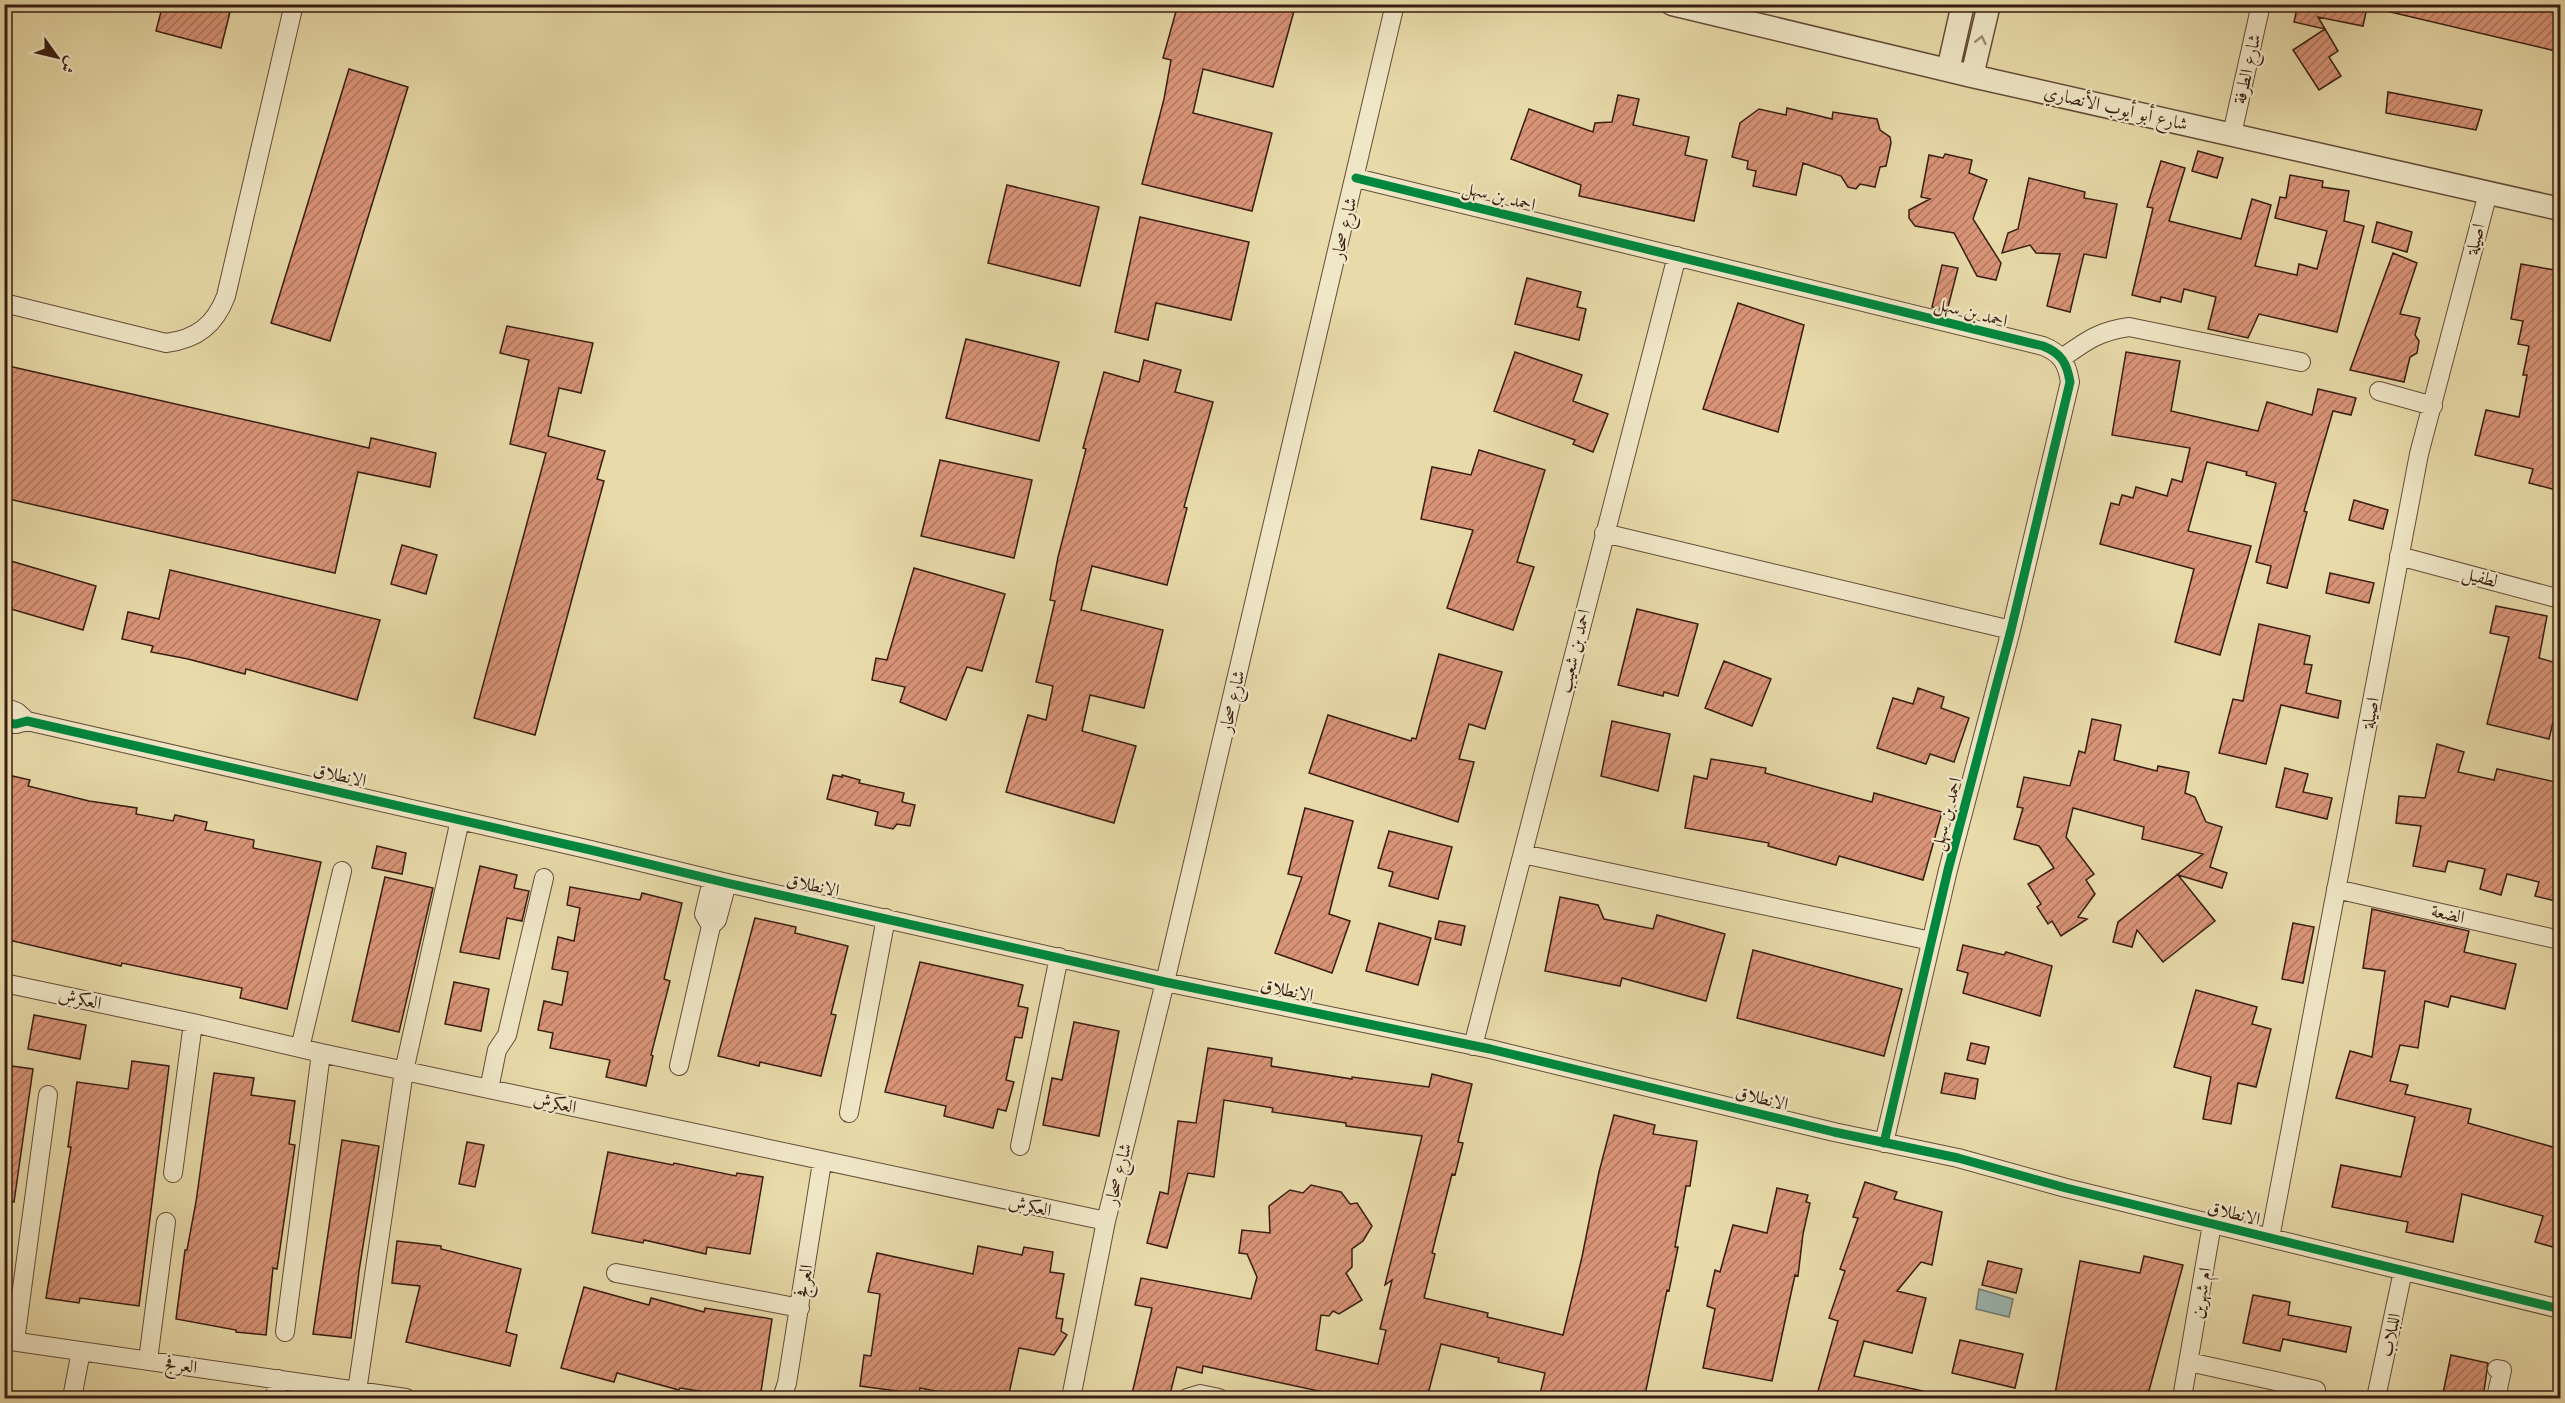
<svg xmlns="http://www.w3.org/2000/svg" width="2565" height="1403" viewBox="0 0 2565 1403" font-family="'Libre Caslon Text',Amiri,serif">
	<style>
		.water { fill: #9ab8b2; stroke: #737a72; stroke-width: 1.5 }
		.building { fill: url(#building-hatch); stroke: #381d12; stroke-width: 1.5 }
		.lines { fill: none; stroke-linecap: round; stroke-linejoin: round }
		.minor-casing { stroke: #644c38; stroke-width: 20 }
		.tertiary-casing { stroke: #644c38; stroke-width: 25 }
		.minor { stroke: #f0e7c7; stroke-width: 18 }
		.tertiary { stroke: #f0e7c7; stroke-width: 22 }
		.cycleway-casing { stroke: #f0e7c7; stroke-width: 13 }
		.cycleway { stroke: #00873e; stroke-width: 9 }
		.oneway { stroke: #9d8c76 }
		.labels { text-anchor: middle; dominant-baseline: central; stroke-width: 4.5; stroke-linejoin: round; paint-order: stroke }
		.street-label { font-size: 18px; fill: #381d12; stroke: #f0e7c7 }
	</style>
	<defs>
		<pattern id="building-hatch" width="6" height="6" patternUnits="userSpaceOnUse" patternTransform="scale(1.5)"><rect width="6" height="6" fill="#d99478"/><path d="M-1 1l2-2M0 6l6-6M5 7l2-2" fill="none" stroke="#b17861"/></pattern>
	</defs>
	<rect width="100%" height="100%" fill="#e8daa9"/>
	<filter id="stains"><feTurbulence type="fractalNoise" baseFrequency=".00333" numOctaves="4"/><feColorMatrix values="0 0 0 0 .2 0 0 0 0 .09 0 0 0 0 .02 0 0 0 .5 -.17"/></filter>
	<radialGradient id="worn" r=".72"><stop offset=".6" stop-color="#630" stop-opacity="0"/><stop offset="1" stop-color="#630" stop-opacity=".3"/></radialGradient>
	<path class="water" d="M1979,1289L2013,1299L2009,1317L1976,1309Z"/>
	<path class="building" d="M163,4H232L221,48L156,31Z
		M1178,4H1270L1294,11L1273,87L1203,69L1193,113L1272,133L1252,211L1142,184L1164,99L1171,60L1163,58Z
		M2298,4H2354L2367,7L2363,26L2318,17L2338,51L2329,57L2341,76L2319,90L2293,50L2325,29L2294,22Z
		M2387,4H2560V52L2386,11Z
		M349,69L408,87L330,341L271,323Z
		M2388,92L2482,110L2476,130L2386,113Z
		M1618,95L1639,99L1633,125L1689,137L1685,155L1707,160L1694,221L1579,196L1581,185L1511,159L1529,109L1593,132L1595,123L1612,122Z
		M1787,108L1832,119L1833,112L1877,119L1880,130L1890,137L1891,143L1886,166L1880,167L1875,187L1860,184L1856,189L1848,187L1841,176L1803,163L1796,195L1753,186L1756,171L1747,169L1748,161L1732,157L1740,123L1759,109L1786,115Z
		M2198,151L2223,158L2217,178L2192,171Z
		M1945,154L1972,160L1969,173L1987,180L1973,219L2001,263L1996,280L1977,276L1954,233L1915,226L1909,218V210L1930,199L1921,197L1929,155L1943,158Z
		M2161,161L2185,168L2169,221L2241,239L2252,199L2271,205L2255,266L2297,275L2299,264L2317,269L2327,231L2275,218L2280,197L2286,198L2290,175L2323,181L2322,187L2349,191L2344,221L2364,226L2337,332L2259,314L2248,338L2208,329L2216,297L2184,289L2181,302L2161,297L2160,302L2132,295L2153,208L2147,207Z
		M2029,178L2085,192L2084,198L2117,204L2106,258L2084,254L2070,312L2047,306L2060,254L2036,253L2030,245L2002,253L2008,233L2018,229Z
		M1007,185L1099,207L1080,286L988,263Z
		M1140,217L1249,242L1231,320L1156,303L1148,340L1115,332Z
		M2377,222L2412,232L2407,252L2372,242Z
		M2393,253L2417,263L2400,314L2420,318L2415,335L2419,341L2417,353L2410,357L2404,382L2350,370Z
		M2521,264L2560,271V491L2529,483L2533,469L2475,455L2486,410L2519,417L2527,375H2523L2529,346L2518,344L2523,321L2511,319Z
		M1942,265L1958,268L1947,311L1932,307Z
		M1527,278L1581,292L1577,307L1586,309L1579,340L1515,324Z
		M1738,303L1804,325L1778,432L1703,409Z
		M507,326L593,343L581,393L559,388L548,436L605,451L597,479L604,481L535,735L474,718L546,453L510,444L529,360L500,353Z
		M966,339L1059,362L1039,441L946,418Z
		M1515,352L1582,375L1573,401L1608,414L1593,452L1573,444L1575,440L1494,411Z
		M2126,352L2180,361L2171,411L2258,431L2267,402L2312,415L2318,389L2356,398L2351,415L2333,411L2304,511L2307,512L2287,588L2267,583L2271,566L2256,562L2276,483L2246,475L2247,472L2207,462L2188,531L2251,546L2220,655L2175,642L2194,569L2100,544L2111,503L2119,505L2122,495L2133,498L2136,487L2167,496L2172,479L2182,482L2190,448L2112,435Z
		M1144,360L1181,370L1175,392L1213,402L1184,507L1187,508L1167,585L1092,566L1081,610L1163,630L1144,708L1090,695L1082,731L1136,746L1114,823L1006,792L1028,715L1046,720L1053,686L1036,682L1055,601L1050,600L1058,557L1086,449L1083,448L1104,372L1139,382Z
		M4,365L369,448L371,438L436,453L430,487L358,472L335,573L4,498Z
		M1479,450L1545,470L1517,562L1534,567L1513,630L1447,608L1473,530L1421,519L1432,467L1471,475Z
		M940,460L1032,480L1014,558L921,536Z
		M2354,500L2388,510L2383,529L2349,520Z
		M402,545L437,555L426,594L391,584Z
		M4,559L96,586L83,630L4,607Z
		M914,568L1005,594L982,671L967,667L946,720L900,702L905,687L872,680L876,658L887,660Z
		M170,570L380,620L357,700L246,669L245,674L188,659L151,652L153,646L122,639L128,612L159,619Z
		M2330,573L2374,583L2369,603L2326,593Z
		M2496,606L2547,616L2539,658L2560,664V693L2549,739L2487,724L2509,637L2490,633Z
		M1637,609L1698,624L1678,696L1664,692L1663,696L1618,685Z
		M2259,624L2310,636L2304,664L2312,665L2306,693L2341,701L2338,718L2281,705L2266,764L2219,753L2233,699L2243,701Z
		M1439,654L1502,672L1485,729L1469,724L1459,759L1474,762L1458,822L1309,773L1328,715L1411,741L1412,738L1416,739Z
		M1724,661L1771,679L1752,726L1705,708Z
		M1918,688L1944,697L1941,708L1969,718L1954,762L1930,754L1926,764L1877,748L1893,698L1913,704Z
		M2092,719L2121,725L2114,760L2157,771L2158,766L2189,772L2185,793L2195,797L2206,822L2222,827L2210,867L2227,873L2222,888L2178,875L2215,921L2163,962L2137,930L2132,947L2113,942L2118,922L2203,854L2142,839L2144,827L2073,808L2066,837L2094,874L2086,880L2095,894L2078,917L2087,919L2061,936L2052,921L2048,924L2037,907L2041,904L2028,884L2054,868L2039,846L2014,839L2023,808L2017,807L2024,777L2070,786L2079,751L2085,753Z
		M1612,721L1670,734L1658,791L1601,776Z
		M2437,744L2464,752L2458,772L2494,780L2497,769L2560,783V902L2535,896L2539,882L2507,874L2501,895L2480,889L2485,869L2448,861L2445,872L2413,866L2421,826L2396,823L2399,796L2425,798Z
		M1711,759L1766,768L1765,773L1872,802L1874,793L1942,812L1923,880L1839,856L1836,865L1768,846L1769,843L1685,828L1694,776L1707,779Z
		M2285,768L2308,774L2303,792L2332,798L2327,819L2276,807Z
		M4,774L30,780L28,786L89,801L137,808L136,814L173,821L175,815L207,822L205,830L254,840L253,848L321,862L287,1009L240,998L242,988L122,963L121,966L4,939Z
		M833,775L842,777V775L860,780L859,783L904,793L902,802L915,805L910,826L897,824L893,829L875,825L878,812L827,799Z
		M1305,808L1353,821L1329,914L1350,921L1332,973L1275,953L1302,877L1288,874Z
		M1389,831L1452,847L1438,899L1389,886L1393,872L1378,868Z
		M377,846L406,853L402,874L372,868Z
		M480,866L517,875L514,888L529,891L522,921L507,918L499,959L460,952Z
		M385,877L433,888L399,1032L352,1021Z
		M570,887L640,900L642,893L682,903L664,979L670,981L651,1055L653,1056L646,1086L606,1077L610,1060L550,1048L553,1033L538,1030L544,1001L562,1005L568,972L552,969L558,937L574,941L580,908L567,905Z
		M1560,897L1598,905L1604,919L1653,929L1657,915L1725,934L1706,1001L1622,978L1620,986L1545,971Z
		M2372,909L2469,931L2464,952L2516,964L2505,1009L2451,996L2448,1007L2425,1001L2418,1048L2400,1045L2390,1081L2408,1085L2405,1094L2471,1109L2468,1123L2560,1149V1249L2535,1242L2543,1216L2462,1194L2453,1242L2406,1232L2408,1222L2332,1207L2341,1165L2401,1177L2415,1117L2336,1098L2350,1051L2372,1057L2385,971L2363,968Z
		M755,918L796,927L795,933L848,946L831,1014L836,1015L821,1076L760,1062L759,1066L718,1056Z
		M1439,921L1465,926L1461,945L1435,939Z
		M1379,923L1431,938L1418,985L1366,971Z
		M2293,923L2314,927L2303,983L2282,979Z
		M1963,945L2004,955L2006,952L2052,966L2040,1016L1963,993L1968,973L1957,970Z
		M1753,950L1902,989L1884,1056L1737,1018Z
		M920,962L1023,985L1018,1006L1028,1008L1022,1038L1015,1037L1006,1080L1014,1082L1006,1111L998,1109L993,1128L944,1116L946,1106L885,1092Z
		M454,982L489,989L481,1031L445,1024Z
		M2196,990L2257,1007L2252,1024L2271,1029L2256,1087L2238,1083L2231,1124L2203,1119L2211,1077L2174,1067Z
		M34,1015L86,1025L80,1059L28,1049Z
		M1074,1022L1119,1031L1099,1136L1043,1125L1052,1078L1062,1080Z
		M1971,1043L1989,1047L1985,1064L1967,1060Z
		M1208,1048L1272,1058L1271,1066L1352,1079V1077L1429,1087L1432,1074L1472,1084L1458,1142L1463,1143L1455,1175L1452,1174L1432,1253L1435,1254L1424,1298L1488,1313L1487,1317L1563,1335L1582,1257L1599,1172L1614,1115L1655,1125L1653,1134L1697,1141L1690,1186H1686L1675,1247H1678L1669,1291L1667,1290L1645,1395H1643L1642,1398H1539L1545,1373L1498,1362L1499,1358L1441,1344L1427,1398H1351L1203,1366L1202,1373L1177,1367L1169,1398H1131L1152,1308L1135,1305L1141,1278L1251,1299L1257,1277L1247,1254L1239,1253L1242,1230L1270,1233L1269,1206L1290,1190L1303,1193L1311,1185L1341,1192L1350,1204L1357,1203L1372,1226L1363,1241L1352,1249V1267L1346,1273L1362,1300L1339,1314L1333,1311L1329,1316L1321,1315L1316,1350L1378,1364L1386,1330L1380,1329L1392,1280L1385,1285L1422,1136L1346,1126V1123L1272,1112L1273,1108L1224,1100L1214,1177L1188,1173L1167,1248L1147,1243L1160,1192L1168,1194L1178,1121L1196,1123Z
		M132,1061L169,1066L139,1306L80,1298L79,1303L46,1298L71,1147H68L77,1082L128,1089Z
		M4,1065L33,1069L14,1202L4,1201Z
		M214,1073L254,1078L251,1095L295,1101L289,1144L295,1145L277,1269L273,1268L266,1335L236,1332V1330L176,1319L185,1250H187L196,1202Z
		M1945,1073L1978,1079L1975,1099L1941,1093Z
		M342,1140L379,1146L359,1271L351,1338L313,1334Z
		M467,1142L484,1145L475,1187L459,1184Z
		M608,1152L673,1165L674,1163L736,1176L737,1173L763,1177L750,1254L707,1247L706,1254L644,1240L643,1243L592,1233Z
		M1865,1182L1897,1192L1894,1199L1942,1212L1932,1265L1921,1262L1897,1291L1926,1298L1912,1353L1864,1341L1854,1376L1923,1391L1922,1398H1816L1838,1321L1829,1318L1845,1271L1840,1269L1858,1218L1853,1217Z
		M1777,1188L1808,1195L1806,1202L1810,1203L1803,1234L1798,1276L1795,1275L1772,1381L1703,1368L1715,1309L1707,1306L1715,1270L1720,1272L1733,1225L1767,1233Z
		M397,1241L441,1246V1249L521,1269L506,1332L517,1335L510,1366L406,1342L420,1286L392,1283Z
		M978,1246L1022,1255L1024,1247L1053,1252L1050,1272L1064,1274L1056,1318L1063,1319L1061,1331L1067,1335L1054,1355L1019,1348L1008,1398L970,1393L969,1398L920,1388L919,1394L860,1386L864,1355L871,1356L880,1294L868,1292L877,1253L973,1274Z
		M2144,1256L2183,1265L2147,1398H2078L2055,1394L2080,1261L2140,1273Z
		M1988,1261L2022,1269L2016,1293L1982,1285Z
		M584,1287L649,1305L651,1298L704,1312L705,1308L772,1319L760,1398H745L680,1388L679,1390L617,1373L614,1382L561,1368Z
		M2253,1295L2290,1302L2288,1315L2351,1327L2346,1352L2283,1339L2280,1351L2243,1343Z
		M1960,1340L2023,1354L2015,1388L1952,1373Z
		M2451,1355L2488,1363L2483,1398H2442Z"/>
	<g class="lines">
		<g class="minor-casing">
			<path id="minor" d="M2232,134L2261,4
				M1356,178L2043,346C2061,353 2067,363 2070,382L2011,630L1948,870L1884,1143
				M4,303L166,343C197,339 215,325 226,296L294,4
				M2062,358C2086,341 2099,331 2129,327L2301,362
				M2379,391L2433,406
				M1604,533L2011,630
				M2399,556L2560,599
				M4,707L17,712L27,721
				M4,723L16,724L27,721L591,850L727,883L1165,982L1490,1049L1834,1132L1958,1158L2066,1188L2560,1309
				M1523,854L1931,941
				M2336,889L2560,940
				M711,926L704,914L712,880
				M4,983L193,1023L321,1053L1106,1221
				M1473,1046L1677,256
				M300,1048L342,871
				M679,1066L711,926L717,920L727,883
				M489,1089L497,1050L507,1035L544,878
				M849,1113L886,918
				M1020,1146L1059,957
				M173,1173L193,1023
				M2270,1238L2419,454L2488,193
				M616,1273L800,1308
				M285,1332L321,1053
				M4,1340L406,1398
				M15,1341L48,1095
				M148,1360L166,1222
				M2189,1362L2316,1390
				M72,1398L81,1351
				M275,1398L278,1379
				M356,1398L404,1071L460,820
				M782,1398L787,1383L822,1162
				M1071,1398L1106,1221L1165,982L1395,4
				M1187,1398L1200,1394L1219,1398
				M2182,1398L2212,1224
				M2376,1398L2403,1271
				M2496,1398L2502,1370L2497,1369"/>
		</g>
		<g class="tertiary-casing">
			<path id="tertiary" d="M1672,4L1972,76L2560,209
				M1948,70L1963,4
				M1972,76L1989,4"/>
		</g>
		<use href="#minor" class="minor"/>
		<use href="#tertiary" class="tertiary"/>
		<g class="cycleway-casing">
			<path id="cycleway" d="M1356,178L2043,346C2061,353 2067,363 2070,382L2011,630L1948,870L1884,1143
				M4,723L16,724L27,721L591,850L727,883L1165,982L1490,1049L1834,1132L1958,1158L2066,1188L2560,1309"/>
		</g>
		<use href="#cycleway" class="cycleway"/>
	</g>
	<defs><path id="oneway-chevron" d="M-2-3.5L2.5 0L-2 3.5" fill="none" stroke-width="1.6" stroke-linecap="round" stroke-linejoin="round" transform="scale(1.5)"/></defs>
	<use class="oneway" href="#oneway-chevron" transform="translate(1981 40) rotate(-77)"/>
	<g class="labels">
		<g class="street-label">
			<text transform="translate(2247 69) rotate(-77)">شارع الطرفة</text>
			<text transform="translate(2116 108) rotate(13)">شارع أبو أيوب الأنصاري</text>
			<text transform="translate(1499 196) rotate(14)">احمد بن سهل</text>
			<text transform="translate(1344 228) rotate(-77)">شارع صحار</text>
			<text transform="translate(2475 239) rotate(-76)">اصيلة</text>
			<text transform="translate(1971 312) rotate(14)">احمد بن سهل</text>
			<text transform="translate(2480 577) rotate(15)">لطفيل</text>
			<text transform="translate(1574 651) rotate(-76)">احمد بن شعيب</text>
			<text transform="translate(1232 701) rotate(-77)">شارع صحار</text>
			<text transform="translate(2370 713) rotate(-79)">اصيلة</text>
			<text transform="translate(340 775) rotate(13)">الانطلاق</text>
			<text transform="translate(1946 814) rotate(-75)">احمد بن سهل</text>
			<text transform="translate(813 885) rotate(12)">الانطلاق</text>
			<text transform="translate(2448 914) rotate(13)">الضعة</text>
			<text transform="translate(1287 990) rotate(12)">الانطلاق</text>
			<text transform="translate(80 999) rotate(12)">العكرش</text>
			<text transform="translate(1762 1098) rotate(14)">الانطلاق</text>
			<text transform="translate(555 1103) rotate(12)">العكرش</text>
			<text transform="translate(1118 1174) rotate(-76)">شارع صحار</text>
			<text transform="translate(1030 1206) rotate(12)">العكرش</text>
			<text transform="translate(2234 1213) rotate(14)">الانطلاق</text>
			<text transform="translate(804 1281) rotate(-81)">العرفج</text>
			<text transform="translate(2201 1293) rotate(-80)">ام شهرين</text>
			<text transform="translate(2390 1335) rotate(-78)">اللبلاب</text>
			<text transform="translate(181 1365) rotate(8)">العرفج</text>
		</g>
	</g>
	<rect width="2565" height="1403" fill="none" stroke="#e8daa9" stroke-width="24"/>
	<rect x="6" y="6" width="2553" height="1391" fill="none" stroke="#381d12" stroke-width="3"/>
	<rect x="12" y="12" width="2541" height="1379" fill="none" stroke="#381d12" stroke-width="1.5"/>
	<g transform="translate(57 57) rotate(124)" stroke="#f0e7c7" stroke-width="4.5" paint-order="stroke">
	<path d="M0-4.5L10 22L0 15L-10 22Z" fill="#381d12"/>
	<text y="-9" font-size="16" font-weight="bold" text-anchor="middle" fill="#381d12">ش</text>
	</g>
	<rect width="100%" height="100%" filter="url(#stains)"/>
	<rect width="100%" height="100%" fill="url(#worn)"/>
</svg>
